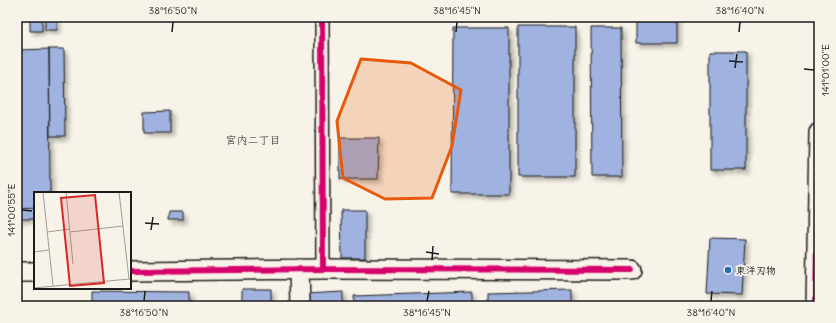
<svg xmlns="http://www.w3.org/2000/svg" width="836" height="323" viewBox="0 0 836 323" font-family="Delius,'Klee One',sans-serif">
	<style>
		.building { fill: #9fb2e0; stroke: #1c1c1c; filter: url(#shadow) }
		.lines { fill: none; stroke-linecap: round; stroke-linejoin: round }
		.street-casing { stroke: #1c1c1c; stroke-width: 16 }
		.secondary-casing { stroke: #1c1c1c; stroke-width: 22 }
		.street { stroke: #f7f3e8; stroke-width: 13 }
		.secondary { stroke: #f7f3e8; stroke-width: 19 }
		.cycleway-casing { stroke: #f7f3e8; stroke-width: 8 }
		.cycleway { stroke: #d6006c; stroke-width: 6 }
		.marked { fill: #e8590c; fill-opacity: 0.2; stroke: #e8590c; stroke-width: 3; stroke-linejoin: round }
		.ticks { fill: none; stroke: #1c1c1c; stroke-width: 1.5 }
		.poi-dot { fill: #1f6fb2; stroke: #f7f3e8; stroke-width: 1.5 }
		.labels { text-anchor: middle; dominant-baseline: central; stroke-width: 3.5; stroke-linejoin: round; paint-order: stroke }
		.poi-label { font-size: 10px; font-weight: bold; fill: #1c1c1c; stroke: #f7f3e8; text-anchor: start }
		.neighbourhood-label { font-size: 11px; fill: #1c1c1c; stroke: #f7f3e8 }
		.inset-road { fill: none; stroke: #9f9d96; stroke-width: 1 }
		.view { fill: #d62828; fill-opacity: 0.15; stroke: #d62828; stroke-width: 2 }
		.inset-edge { fill: none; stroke: #1c1c1c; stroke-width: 2 }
		.neatline { fill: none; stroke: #1c1c1c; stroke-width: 1.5 }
		.ticks-label { font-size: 10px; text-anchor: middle; fill: #1c1c1c }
	</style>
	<defs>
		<filter id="shadow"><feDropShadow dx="3.5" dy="3.5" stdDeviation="2" flood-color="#0004"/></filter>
	</defs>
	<rect width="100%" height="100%" fill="#f7f3e8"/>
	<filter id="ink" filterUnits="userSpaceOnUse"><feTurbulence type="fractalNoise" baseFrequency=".025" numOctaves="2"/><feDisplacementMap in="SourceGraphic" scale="8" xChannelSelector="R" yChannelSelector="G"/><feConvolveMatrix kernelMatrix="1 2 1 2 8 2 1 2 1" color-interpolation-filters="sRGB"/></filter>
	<g filter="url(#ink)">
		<path class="building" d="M636,17H677V43H636Z
			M30,19H42V31H30Z
			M45,19H57V30H45Z
			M518,27H575V177H518Z
			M453,28H509V194H452Z
			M591,28H621L622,177H592Z
			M49,49L50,193H35V208L17,209V50Z
			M49,49H64L65,136H50Z
			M710,51H746V170H710Z
			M170,111V133H144V112Z
			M340,138H379L378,179H340Z
			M35,208V219H17V209Z
			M341,210H365V258H342Z
			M169,212H183V220H168Z
			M710,238L745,239L742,295L707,294Z
			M242,289H271V306H242Z
			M572,290V306H488V292Z
			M92,291L189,292V306H92Z
			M343,292V306H305V294Z
			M472,292V306H354V296Z"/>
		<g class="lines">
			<g class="street-casing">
				<path id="street" d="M322,17L323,269"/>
			</g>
			<g class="secondary-casing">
				<path id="secondary" d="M299,269L300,306
					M130,271L323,269L632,270
					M17,272H35
					M816,306L819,132"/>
			</g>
			<use href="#street" class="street"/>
			<use href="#secondary" class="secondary"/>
			<g class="cycleway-casing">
				<path id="cycleway" d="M322,17L323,269
					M130,271L323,269L632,270
					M816,306L819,132"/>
			</g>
			<use href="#cycleway" class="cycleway"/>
		</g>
	</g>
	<path class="marked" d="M361,59L411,63L461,90L452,146L432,198L385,199L343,178L337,121Z"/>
	<path class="ticks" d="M172,32L173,22M456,32L457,22M739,32L740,22M729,61L743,62M735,68L737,54M804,69L814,70M22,210L32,211M145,223L159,224M151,230L153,217M426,252L439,254M432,260L433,246M144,301L145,291M427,301L429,291M711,301L712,291"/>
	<circle class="poi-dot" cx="728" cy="270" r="4"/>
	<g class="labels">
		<g class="poi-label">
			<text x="736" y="270">東洋刃物</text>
		</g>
		<g class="neighbourhood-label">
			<text x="253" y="140">宮内二丁目</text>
		</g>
	</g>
	<g transform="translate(34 192)">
		<rect width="97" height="97" fill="#f7f3e8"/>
		<path class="inset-road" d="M9,0L19,94M32,0L39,72M85,0L95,87L97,89M13,40L36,37M36,40L89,34M0,60L15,58M0,96L95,87"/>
		<path class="view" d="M61,3L70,91L36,94L27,6Z"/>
		<rect width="97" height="97" class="inset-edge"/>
	</g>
	<rect width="836" height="323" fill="none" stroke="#f7f3e8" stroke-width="44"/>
	<rect x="22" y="22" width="792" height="279" class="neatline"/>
	<g class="ticks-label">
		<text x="173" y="14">38°16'50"N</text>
		<text x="457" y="14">38°16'45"N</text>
		<text x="740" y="14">38°16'40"N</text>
		<text transform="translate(825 70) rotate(-90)" y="4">141°01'00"E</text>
		<text transform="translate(11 210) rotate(-90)" y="4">141°00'55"E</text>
		<text x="144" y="316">38°16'50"N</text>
		<text x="427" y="316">38°16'45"N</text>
		<text x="711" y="316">38°16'40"N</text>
	</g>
</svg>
